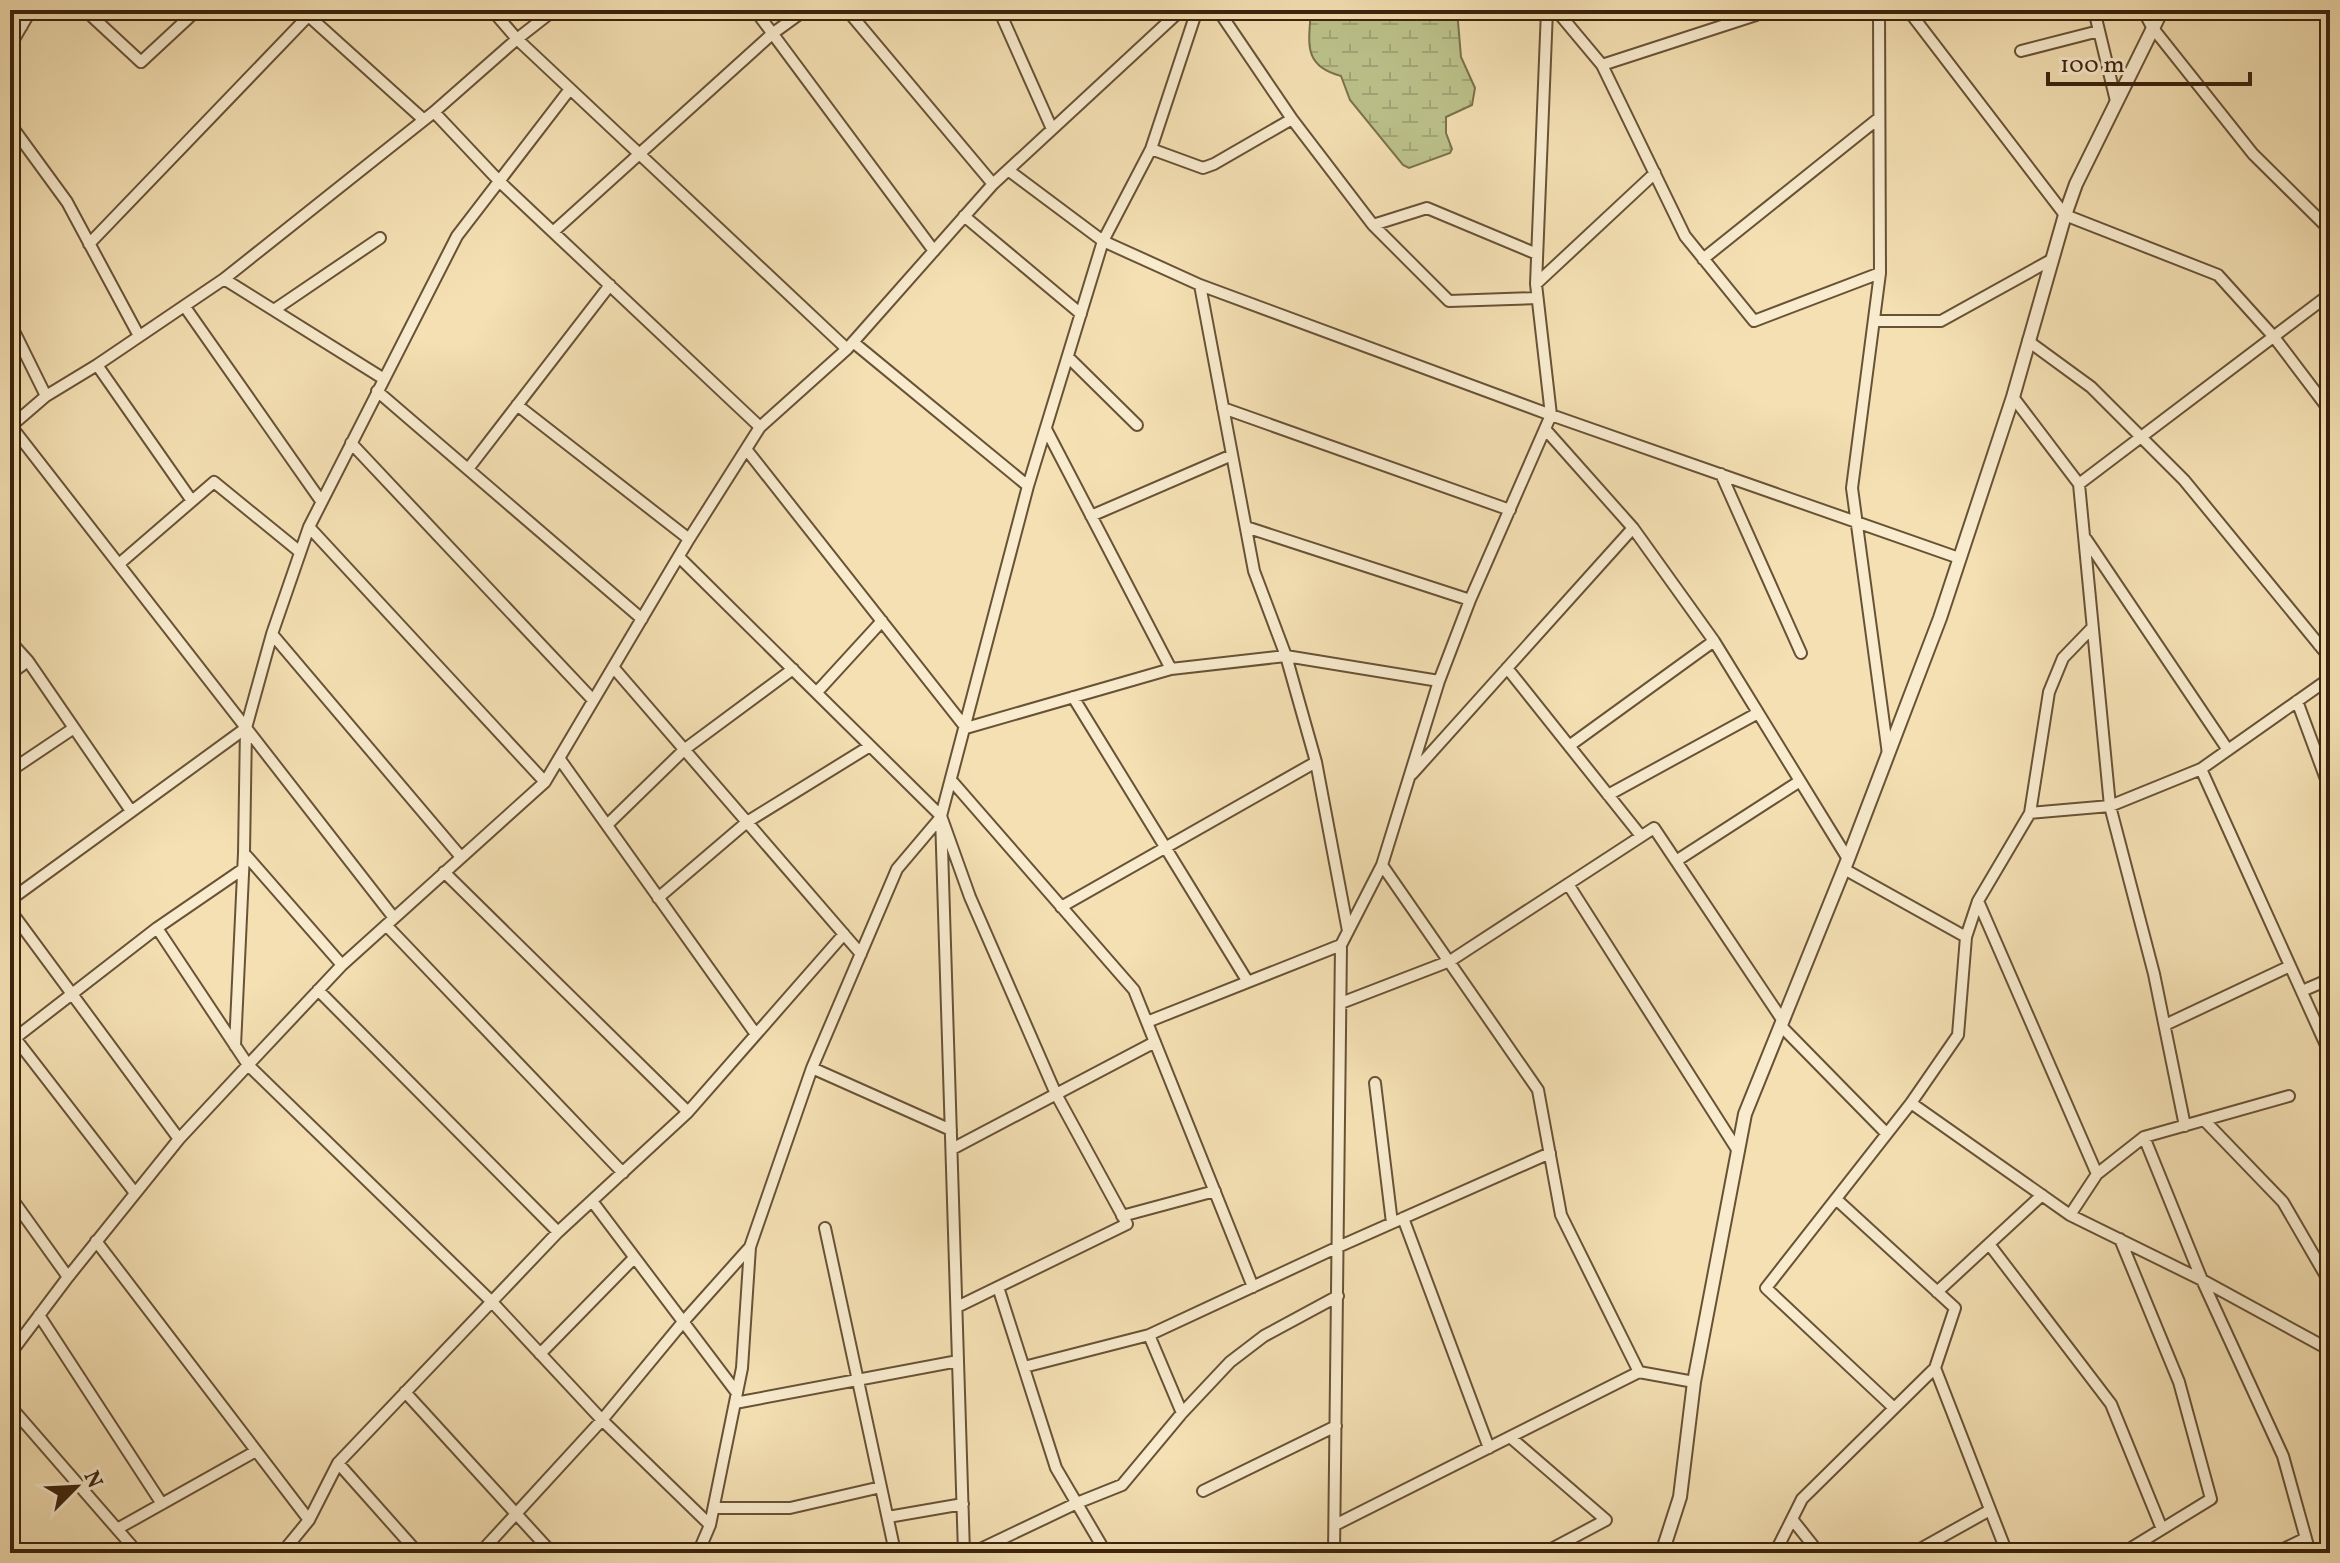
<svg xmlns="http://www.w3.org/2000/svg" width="2340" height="1563" viewBox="0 0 2340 1563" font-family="Vollkorn,serif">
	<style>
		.wetland { fill: url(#wetland-marsh); stroke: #7b724c; stroke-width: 2 }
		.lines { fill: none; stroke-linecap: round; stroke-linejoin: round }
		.minor-casing { stroke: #685236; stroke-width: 14 }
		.tertiary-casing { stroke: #685236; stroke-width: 16 }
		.minor { stroke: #f8ebce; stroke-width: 10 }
		.tertiary { stroke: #f8ebce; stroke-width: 12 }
	</style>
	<defs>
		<pattern id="wetland-marsh" width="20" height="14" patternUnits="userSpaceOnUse" patternTransform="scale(2)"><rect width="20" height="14" fill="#bcc28b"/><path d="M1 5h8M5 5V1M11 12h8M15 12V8" fill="none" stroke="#a2a677"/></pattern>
	</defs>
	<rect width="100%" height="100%" fill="#f4e0b3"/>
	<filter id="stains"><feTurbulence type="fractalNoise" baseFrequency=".0025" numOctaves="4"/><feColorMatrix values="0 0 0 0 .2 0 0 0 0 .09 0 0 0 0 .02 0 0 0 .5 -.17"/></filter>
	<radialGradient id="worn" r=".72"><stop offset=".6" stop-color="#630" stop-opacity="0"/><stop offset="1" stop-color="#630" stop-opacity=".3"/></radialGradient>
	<path class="wetland" d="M1311,10H1457L1461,57L1475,88L1472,105L1446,117V133L1452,149L1450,153L1409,168L1403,165L1350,100L1341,76C1302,66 1309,42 1311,10Z"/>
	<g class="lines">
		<g class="minor-casing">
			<path id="minor" d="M85,10L141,62L197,10
				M302,10L424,120
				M492,10L517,39L847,349
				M755,10L934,251
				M847,10L993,184
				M999,10L1052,129
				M1218,10L1292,119L1373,225L1449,301L1537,298
				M1556,10L1602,65L1685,236L1754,321L1880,273
				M1879,10L1880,273L1852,488L1888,754
				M1908,10L2065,215L2218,275L2274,337L2330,411
				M2094,10L2116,101
				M2143,10L2152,27L2253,154L2330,230
				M2328,10L2330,14
				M10,13L22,26
				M10,46L31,10
				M2021,51L2099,31
				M1602,65L1756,15L1755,10
				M434,112L500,182L760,427
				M10,124L67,202L139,336
				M1151,149L1203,168L1214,164L1292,119
				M1008,170L1103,241L1200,285L1551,415L1959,558
				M964,216L1081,314
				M1373,225L1427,208L1537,254
				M553,232L772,34L805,10
				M89,244L314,10
				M1703,259L1879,118
				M224,279L384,379
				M1536,284L1655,173
				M1200,285L1254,571L1286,656L1316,762L1348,931
				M185,307L321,501
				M274,310L380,238
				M1874,321H1941L2051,260
				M10,323L46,396
				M2028,341L2091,387L2184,480L2330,658
				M853,342L1028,486
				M1068,357L1137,425
				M97,365L192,501
				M377,391L642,619
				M2013,397L2079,484L2110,806L2154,974L2185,1126
				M517,405L689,539
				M1223,408L1510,510
				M11,426L394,918
				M10,427L46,396L97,365L224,279L434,112L517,39L554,10
				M1046,429L1171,669
				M1545,429L1633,528L1714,641L1848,859
				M351,443L593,700
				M746,449L966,728L1171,669L1286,656L1439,681
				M468,469L610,285
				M1721,474L1801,653
				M2079,484L2330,294
				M1091,516L1232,455
				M309,527L545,782
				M1246,527L1470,600
				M2086,539L2228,750
				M679,557L941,816L970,897L1056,1094L1127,1224L957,1307
				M119,564L214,482L300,552
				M272,634L461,857
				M10,641L28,661L131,811
				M2319,645L2330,638
				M613,667L861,954
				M1507,668L1641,836
				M10,674L28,661
				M817,692L882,621
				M1073,697L1248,982
				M2297,701L2330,790
				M1569,746L1714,641
				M559,758L755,1033
				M2201,769L2330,1054
				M10,771L74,728
				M1412,774L1633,528
				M951,780L1134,990L1253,1287
				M1608,795L1758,713
				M2030,813L2110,806L2201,769L2330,678
				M607,825L685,749L793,669
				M244,853L342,965
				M1676,861L1800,781
				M1382,865L1538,1090L1561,1215L1639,1372
				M1844,869L1966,937
				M444,872L688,1112
				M1568,884L1738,1151
				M658,898L747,822L870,746
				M10,900L246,728
				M1978,901L2097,1174
				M1061,907L1316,762
				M10,910L179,1139
				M386,925L623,1173
				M157,928L248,1065L492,1302L602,1420L710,1525
				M318,990L558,1232
				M2302,991L2330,979
				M1341,1003L1450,961L1654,828L1783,1021
				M1147,1022L1341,945
				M2165,1025L2290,966
				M1781,1026L1886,1133
				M15,1038L135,1193
				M10,1042L157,928L243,869
				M235,1046L244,853L246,728L272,634L309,527L457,236L570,89
				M812,1068L951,1130
				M1375,1083L1392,1223
				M1911,1103L2070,1215L2202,1280L2330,1350
				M2204,1120L2283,1202L2330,1283
				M2144,1137L2202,1280L2283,1456L2310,1553
				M952,1149L1155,1042
				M10,1196L68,1277
				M592,1201L737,1393
				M2070,1215L2097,1174L2144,1137L2289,1096
				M1122,1216L1215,1191
				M1403,1218L1489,1448
				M825,1228L895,1552L890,1553
				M2120,1239L2179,1382L2211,1499L2123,1553
				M96,1241L309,1520
				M1989,1244L2111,1404L2162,1529
				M998,1287L1056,1468L1106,1553
				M1937,1292L2042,1195
				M39,1315L162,1504
				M1149,1335L1182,1413
				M10,1354L68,1277L179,1139L248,1065L342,965L545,782L689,539L760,427L847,349L993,184L1181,10
				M540,1354L634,1258
				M1024,1367L1149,1335L1338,1247L1550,1153
				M1935,1368L2007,1553
				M405,1392L552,1553
				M735,1403L958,1361
				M10,1406L138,1553
				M1894,1408L1766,1288L1911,1103L1958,1035L1966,937L1978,901L2030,813L2049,692L2063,658L2091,629
				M1510,1437L1606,1520L1544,1553
				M338,1463L418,1553
				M1203,1491L1336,1426
				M714,1508H790L881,1487
				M888,1517L963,1504
				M1792,1519L1819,1553
				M1335,1525L1639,1372L1694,1382
				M117,1529L256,1451
				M282,1553L309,1520L338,1463L558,1232L688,1112L844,934
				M480,1553L602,1420L683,1322L750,1247
				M698,1553L710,1525L742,1368L750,1247L812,1068L897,869L941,817
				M964,1553L941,816L1028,486L1103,241L1151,149L1197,10
				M972,1553L1077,1503L1122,1485L1182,1413L1230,1362L1264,1336L1338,1296
				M1334,1553L1341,945L1382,865L1439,681L1470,600L1551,415L1536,284L1547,10
				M1775,1553L1802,1499L1935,1368L1955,1308L1836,1199
				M1913,1553L1990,1510
				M2275,1553L2304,1539"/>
		</g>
		<g class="tertiary-casing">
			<path id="tertiary" d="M1662,1553L1680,1497L1694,1382L1745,1114L1848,859L1940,618L2013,397L2065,215L2076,184L2162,10"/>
		</g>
		<use href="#minor" class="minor"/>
		<use href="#tertiary" class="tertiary"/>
	</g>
	<rect width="2340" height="1563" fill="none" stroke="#f4e0b3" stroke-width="40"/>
	<rect x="12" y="12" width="2316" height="1539" fill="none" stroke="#3a230d" stroke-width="4"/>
	<rect x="20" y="20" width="2300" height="1523" fill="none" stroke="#3a230d" stroke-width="2"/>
	<g transform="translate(76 1487) rotate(66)" stroke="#f8ebce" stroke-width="6" paint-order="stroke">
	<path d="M0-6L14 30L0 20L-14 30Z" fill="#3a230d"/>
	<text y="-12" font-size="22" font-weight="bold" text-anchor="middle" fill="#3a230d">N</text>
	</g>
	<path d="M2048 72v12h202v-12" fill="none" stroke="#3a230d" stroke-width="4"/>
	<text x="2060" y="72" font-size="24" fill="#3a230d" stroke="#f8ebce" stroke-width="6" paint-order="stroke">100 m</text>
	<rect width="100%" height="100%" filter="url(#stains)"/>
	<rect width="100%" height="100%" fill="url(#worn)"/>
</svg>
